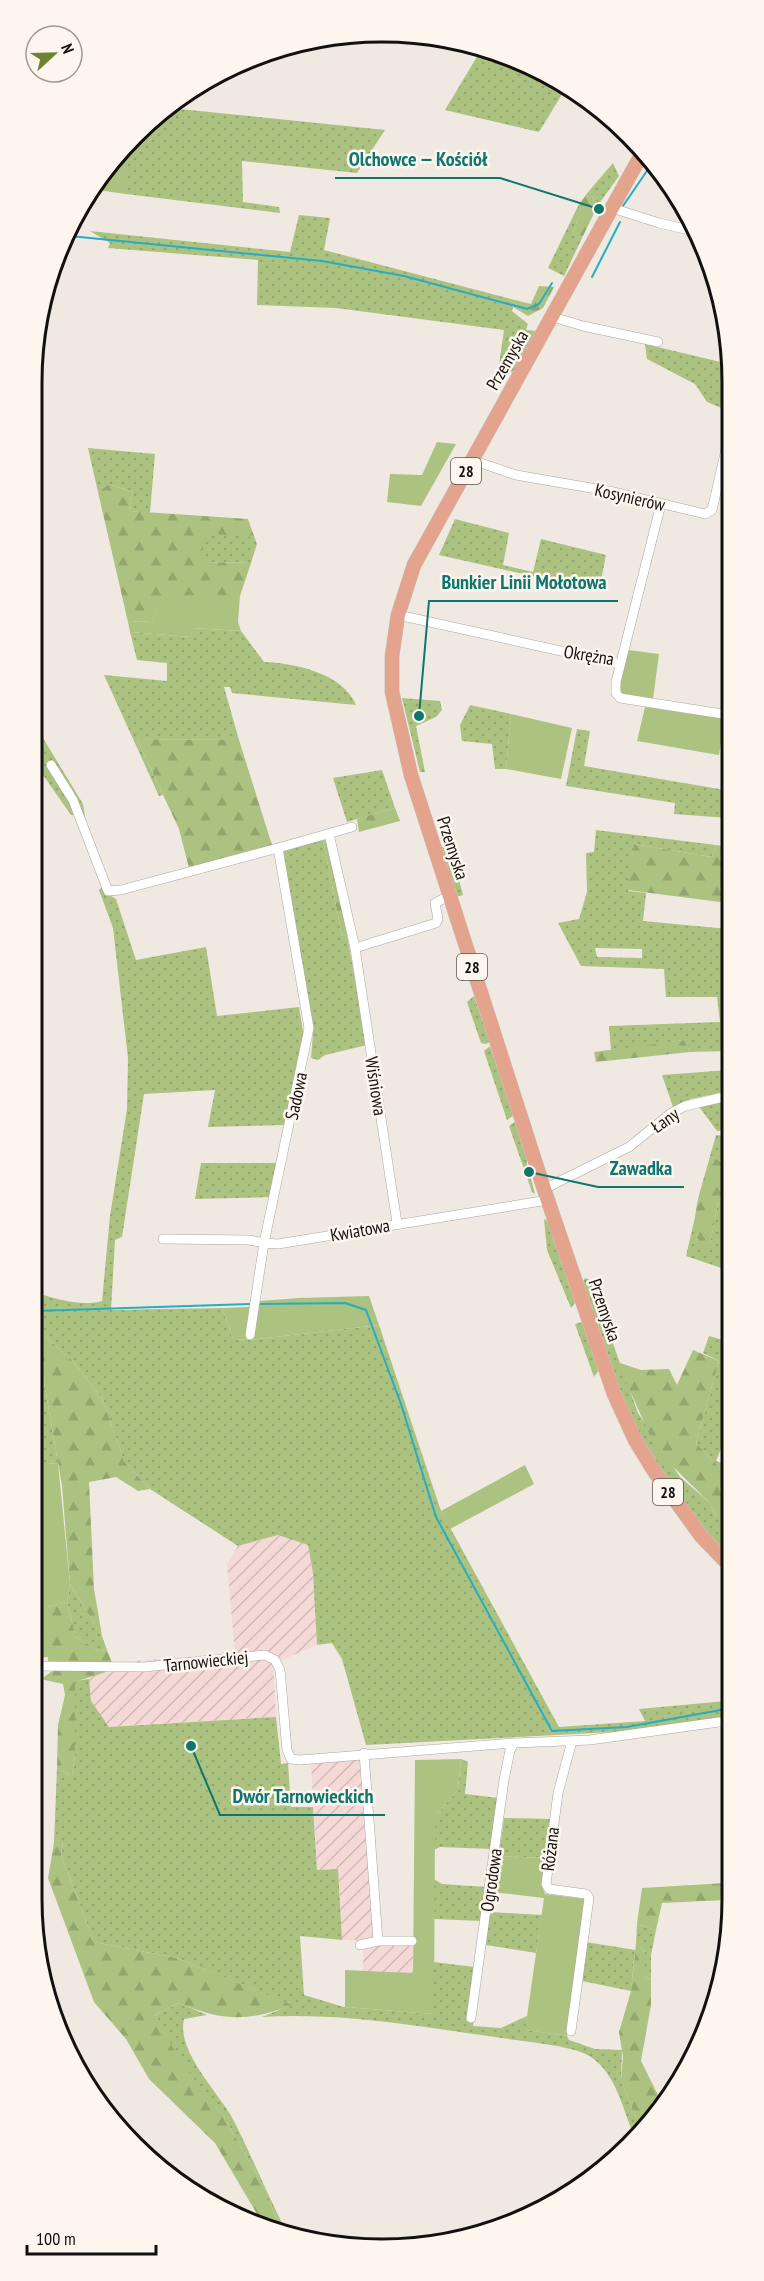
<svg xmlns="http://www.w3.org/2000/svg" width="764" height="2281" viewBox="0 0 764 2281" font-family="'PT Sans Narrow',sans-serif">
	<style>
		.industrial { fill: url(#industrial-furrows) }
		.grass { fill: url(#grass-dots); fill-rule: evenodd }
		.forest { fill: url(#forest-firs) }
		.garden { fill: #acc280 }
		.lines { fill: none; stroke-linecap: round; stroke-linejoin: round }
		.stream { stroke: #26adc1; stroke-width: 2 }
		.street-casing { stroke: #aca69f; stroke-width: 10 }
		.primary-casing { stroke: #c6c6c5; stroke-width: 15 }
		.street { stroke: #fff; stroke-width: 9 }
		.primary { stroke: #e3a38d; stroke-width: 14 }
		.labels { text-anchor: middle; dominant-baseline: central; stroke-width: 5; stroke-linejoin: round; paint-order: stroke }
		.shield { fill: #fdf6ef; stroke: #595652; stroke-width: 1.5 }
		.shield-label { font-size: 16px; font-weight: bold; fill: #13110f }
		.street-label { font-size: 18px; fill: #13110f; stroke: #fdf6ef }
		.rim { fill: none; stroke: #13110f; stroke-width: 3 }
		.leader { fill: none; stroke: #0f766e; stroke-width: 2 }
		.callout-dot { fill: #0f766e; stroke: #fdf6ef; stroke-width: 2 }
		.callout-label { font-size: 20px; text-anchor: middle; font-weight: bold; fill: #0f766e; stroke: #fdf6ef; stroke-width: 5; stroke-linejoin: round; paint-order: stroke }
	</style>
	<defs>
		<pattern id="industrial-furrows" width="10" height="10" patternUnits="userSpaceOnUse" patternTransform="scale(1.5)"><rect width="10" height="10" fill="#f4d9d7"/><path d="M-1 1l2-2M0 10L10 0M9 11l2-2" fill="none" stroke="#d0b9b7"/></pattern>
		<pattern id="grass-dots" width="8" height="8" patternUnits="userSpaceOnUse" patternTransform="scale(1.5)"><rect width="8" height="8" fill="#acc280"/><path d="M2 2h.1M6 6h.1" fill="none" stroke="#93a66d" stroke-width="1.8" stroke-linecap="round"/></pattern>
		<pattern id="forest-firs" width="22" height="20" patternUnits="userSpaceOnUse" patternTransform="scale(1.5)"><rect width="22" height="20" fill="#acc280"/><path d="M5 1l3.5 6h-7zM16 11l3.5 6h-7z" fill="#93a66d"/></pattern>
	</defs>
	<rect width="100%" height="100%" fill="#efe9e2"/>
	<path class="industrial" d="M278,1535L308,1545L313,1573L317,1645L273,1664L276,1717L109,1727L91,1701L89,1679L99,1673L113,1672L112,1663L235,1653L227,1564L238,1546Z
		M361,1757L364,1826L371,1850L378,1945L413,1946V1974L363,1971V1940H342L338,1869L317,1870L311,1763Z"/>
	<path class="grass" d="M481,50L557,78L567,86L539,132L445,110Z
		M170,108L385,130L357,173L242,161L243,202L279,207L280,213L126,194V152Z
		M613,163L619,176L598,205L589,191Z
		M579,204V216L573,233L576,238L583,236L564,276L548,268Z
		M299,215L330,218L324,250L515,300L512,311L528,324L526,330L537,331L513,373L499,365L504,330L336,308L257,305L258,260L108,248L110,243L90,231L290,252Z
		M645,344L729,364V411L707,402L695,384L647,359Z
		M88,448L155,454L150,513L129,511L133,492L109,484L98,492Z
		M455,519L509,533L503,565L533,572L541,539L606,555L599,591L439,555Z
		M203,532L254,536L257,544L251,563L203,562Z
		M192,628L241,631L264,662C294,663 343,673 356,705L232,693L230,687H224L239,740L137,739L163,795L159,796L104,675L167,681V663L137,660L130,632L191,637Z
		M402,698L440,701L442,710L436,717L416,726L425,772H420Z
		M470,705L511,714L506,769H495L492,744L462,741L460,725Z
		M577,729L590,731L584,766L725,790L723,808L728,810V818L674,814L675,803L566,786Z
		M43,738L83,804L85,816L71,815L36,765V743Z
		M382,770L395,808L347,822L333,778Z
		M596,830L716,845L712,857L634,844L628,891L646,893L643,921L728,929V1051L690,1052L684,1040L611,1051L609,1026L720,1022L717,997H666L664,969L581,966L558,923L579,919L587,892L586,853L594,852ZM595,948L642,949V958L597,957Z
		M323,840L342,936L347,935L367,1045L325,1055L318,1060L311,1058L313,1034L283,854L285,849Z
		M450,846L463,895L456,897L442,847Z
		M102,887L106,893L116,899L136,960L206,947L217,1016L299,1007L305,1043L286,1125L208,1127L215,1090L144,1094L122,1237L115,1240L111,1310L222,1308L233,1339L249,1340L379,1325L441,1511L559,1727L645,1721L639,1709L726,1701V1716L631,1731L366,1745L342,1659L332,1643L317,1645L313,1573L308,1545L278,1535L238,1546L150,1489L124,1461L103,1400L72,1360L34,1327V1291C52,1299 83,1307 102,1301L110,1216L127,1109L128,1058L113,928L99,890Z
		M474,996L490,1042L485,1044L481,1043L467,1002Z
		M490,1046L514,1115L507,1120L484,1051Z
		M728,1070V1091L691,1099L673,1107L662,1075Z
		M728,1099V1130L717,1131L700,1108L701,1105Z
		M516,1121L527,1152V1164L535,1194L532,1192L509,1126Z
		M716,1135L728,1136V1165L710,1156Z
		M201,1163H277L271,1197L195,1199Z
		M718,1203L727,1205V1270L686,1256L696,1213L697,1240L710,1243Z
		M544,1219L551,1223L577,1300L571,1308L547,1250Z
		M585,1278L590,1280L638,1413L680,1477L708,1501L727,1534V1554C705,1532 685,1509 667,1483C627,1422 606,1352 582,1283Z
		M582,1322L599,1370L594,1377L575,1324Z
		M709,1336L727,1341V1434L716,1461L727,1465V1475L696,1443L719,1361L703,1353Z
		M34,1357L41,1364L58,1463L33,1465Z
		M70,1584L102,1636L107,1650L99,1651L76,1637L67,1602Z
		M89,1679L91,1701L109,1727L276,1717L281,1764L288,1763L291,1807H313L317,1870L338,1869L342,1940L300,1936L304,1995L344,2007L434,2014V1962L482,1968L473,2026L501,2028L527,2016L526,2030L567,2036L569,2040L595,2049L622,2050L621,2081L641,2128L634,2136C623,2109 616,2074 591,2057C573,2045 525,2042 502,2038C421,2027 345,2012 262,2017L291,2005L177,1958L94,1942L61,1855L63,1843H54L57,1768L72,1776L75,1755V1681Z
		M461,1759L468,1762L465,1794L499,1798L491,1849L440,1847L434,1850L435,1816L458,1790Z
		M504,1818L551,1819L546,1858L499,1856Z
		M434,1879L442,1884L486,1887L481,1921L434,1919Z
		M490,1912L542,1915L536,1953L486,1945Z
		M637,1924L656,1930L651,1955V1980L645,1976V1952L636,1943Z
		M586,1942L635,1950L631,1991L582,1981Z
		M179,2003L207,2015L184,2019C176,2053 221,2094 235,2123C253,2159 268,2196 286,2231L280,2230L266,2191L224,2117L180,2062L155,2015Z"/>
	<path class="forest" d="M589,191L598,205L583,236L576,238L573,233L579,216V204Z
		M539,286L554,287L543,308L528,316L513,307L515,300L531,304Z
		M109,484L133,492L129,511L248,519L254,536L252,537L203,533V562L251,563L240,596H165L152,621L128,622L98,492Z
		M137,739L239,740L272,845L189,868L179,829Z
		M395,808L400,821L359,832L357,819Z
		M328,838L347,935L342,936L323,840Z
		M634,844L712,857L716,845L728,847V903L627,890Z
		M684,1040L690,1052L596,1062L594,1052Z
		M710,1156L728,1165L727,1205L718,1203L710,1244L702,1248C685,1224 704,1182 710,1156Z
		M34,1327L72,1360L103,1400L124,1461L150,1489L138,1491L116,1477L89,1482L94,1589L102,1636L70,1584L62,1486L41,1364L34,1357Z
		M693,1350L719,1361L696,1443L727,1475V1534L708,1501L657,1451L617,1362L641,1370L669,1369L677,1385Z
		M67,1602L76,1637L99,1651L107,1650L112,1663H48L47,1607Z
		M102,1669L106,1672L75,1682V1755L72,1776L57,1768L58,1725L65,1695L63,1684L41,1679L54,1670Z
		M63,1842L61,1855L94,1942L177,1958L292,2005C249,2022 221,2021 179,2003L155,2015L181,2062L224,2117L266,2191L280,2230L263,2224L215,2143L149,2079L126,2039L94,2002L48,1878L54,1843Z
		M726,1883V1900L662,1903L656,1930L637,1924L642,1888Z
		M636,1943L645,1952V1976L651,1980V2005L641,2061L663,2105L641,2128L621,2081L623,2057L619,2032L631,1991Z"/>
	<path class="garden" d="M126,152V194L90,189L91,187Z
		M437,442L456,444L421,506L387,502L390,474L422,475Z
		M220,595L240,596L238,622L241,631L193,628L191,637L130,632L128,622L152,621L164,596Z
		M628,650L659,654L653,699L621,693L619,686Z
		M645,707L725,719L719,755L637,741Z
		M511,714L572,728L561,779L506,769Z
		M369,1296L379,1325L249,1340L233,1339L222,1308L248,1307L259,1301L299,1298Z
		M58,1463L70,1584L67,1602L47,1607L49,1657L33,1658V1465Z
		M525,1465L534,1484L450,1529L441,1511Z
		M461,1759L458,1790L435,1816L434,2014L345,2007V1970L413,1973L415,1760Z
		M499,1856L546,1858L542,1886L545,1894L585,1899L567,2036L525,2030L544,1898L492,1892Z"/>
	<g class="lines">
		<path class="stream" d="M623,206L653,162
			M70,236L322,261L404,276L527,309L539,304L552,283
			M592,277L620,222
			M261,1304L345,1303L366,1310L401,1404L436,1517L552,1731L627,1727L726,1709
			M34,1311L250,1304"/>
		<g class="street-casing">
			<path id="street" d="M612,208L659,223L698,232
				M553,317L583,326L658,342
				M472,460L516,475L614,492L705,514L712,510L729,436
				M661,504L616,682V693L620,698L729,715
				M398,615L620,664
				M51,765L73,800L108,891L121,890L278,848
				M329,834L355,948
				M544,1189L629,1147L670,1114L685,1106L728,1096
				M397,1223L355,948L436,923L438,919L435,903L449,896
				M163,1239L249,1240L264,1243L309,1028L278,848L352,827
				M250,1335L264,1243L278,1244L548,1200
				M33,1666L144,1667L265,1655L275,1660L280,1670L287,1750L291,1759L300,1760L514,1743L590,1740L726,1721
				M364,1753L378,1941H412
				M360,1945L378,1941
				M471,2018L504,1780L510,1750L514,1743
				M571,2031L589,1898L586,1894L549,1889L546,1884L558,1793L572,1741"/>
		</g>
		<g class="primary-casing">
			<path id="primary" d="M644,150L414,565L398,615L392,656V692L411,775L544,1189L614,1394L635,1440L654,1471L701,1536L727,1563"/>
		</g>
		<use href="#street" class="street"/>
		<use href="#primary" class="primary"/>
	</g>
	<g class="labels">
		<g class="shield">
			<rect x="451" y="458" width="30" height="26" rx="4.5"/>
			<rect x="457" y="954" width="30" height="26" rx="4.5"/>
			<rect x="653" y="1479" width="30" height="26" rx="4.5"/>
		</g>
		<g class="shield-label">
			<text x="466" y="471">28</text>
			<text x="472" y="967">28</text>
			<text x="668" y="1492">28</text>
		</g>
		<g class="street-label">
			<text transform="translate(507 360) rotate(-60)">Przemyska</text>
			<text transform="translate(630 497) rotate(13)">Kosynierów</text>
			<text transform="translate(589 655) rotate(9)">Okrężna</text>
			<text transform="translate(453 848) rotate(72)">Przemyska</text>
			<text transform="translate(376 1086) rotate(81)">Wiśniowa</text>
			<text transform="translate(296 1096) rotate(-78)">Sadowa</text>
			<text transform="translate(665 1120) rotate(-35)">Łany</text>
			<text transform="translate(360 1230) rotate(-10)">Kwiatowa</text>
			<text transform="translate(605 1310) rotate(71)">Przemyska</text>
			<text transform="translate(206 1661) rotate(-6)">Tarnowieckiej</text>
			<text transform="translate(550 1849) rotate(-83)">Różana</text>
			<text transform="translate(491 1880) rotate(-82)">Ogrodowa</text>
		</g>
	</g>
	<path d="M0 0H764V2281H0ZM382 42H382A340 340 0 0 1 722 382V1899A340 340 0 0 1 382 2239H382A340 340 0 0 1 42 1899V382A340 340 0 0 1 382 42Z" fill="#fdf6ef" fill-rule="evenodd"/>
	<path class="rim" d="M382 42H382A340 340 0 0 1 722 382V1899A340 340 0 0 1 382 2239H382A340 340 0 0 1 42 1899V382A340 340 0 0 1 382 42Z"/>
	<path class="leader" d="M599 209L500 178H335M419 716L429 601H618M529 1172L598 1187H684M191 1746L220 1815H385"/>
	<g class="callout-dot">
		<circle cx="599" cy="209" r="6"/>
		<circle cx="419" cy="716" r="6"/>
		<circle cx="529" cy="1172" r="6"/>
		<circle cx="191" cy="1746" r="6"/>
	</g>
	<g class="callout-label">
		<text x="418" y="166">Olchowce — Kościół</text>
		<text x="524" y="589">Bunkier Linii Mołotowa</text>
		<text x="641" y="1175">Zawadka</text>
		<text x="303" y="1803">Dwór Tarnowieckich</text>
	</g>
	<g transform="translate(54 54) rotate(68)"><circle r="28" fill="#fdf6ef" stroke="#9f9a95" stroke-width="1.5"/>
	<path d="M0-4.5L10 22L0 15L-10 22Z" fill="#718332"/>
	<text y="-9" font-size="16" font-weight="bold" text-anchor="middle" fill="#13110f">N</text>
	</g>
	<path d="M27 2245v9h129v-9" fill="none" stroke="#13110f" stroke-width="3"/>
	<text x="36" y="2245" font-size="18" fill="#13110f" stroke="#fdf6ef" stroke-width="4.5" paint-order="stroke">100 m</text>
</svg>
